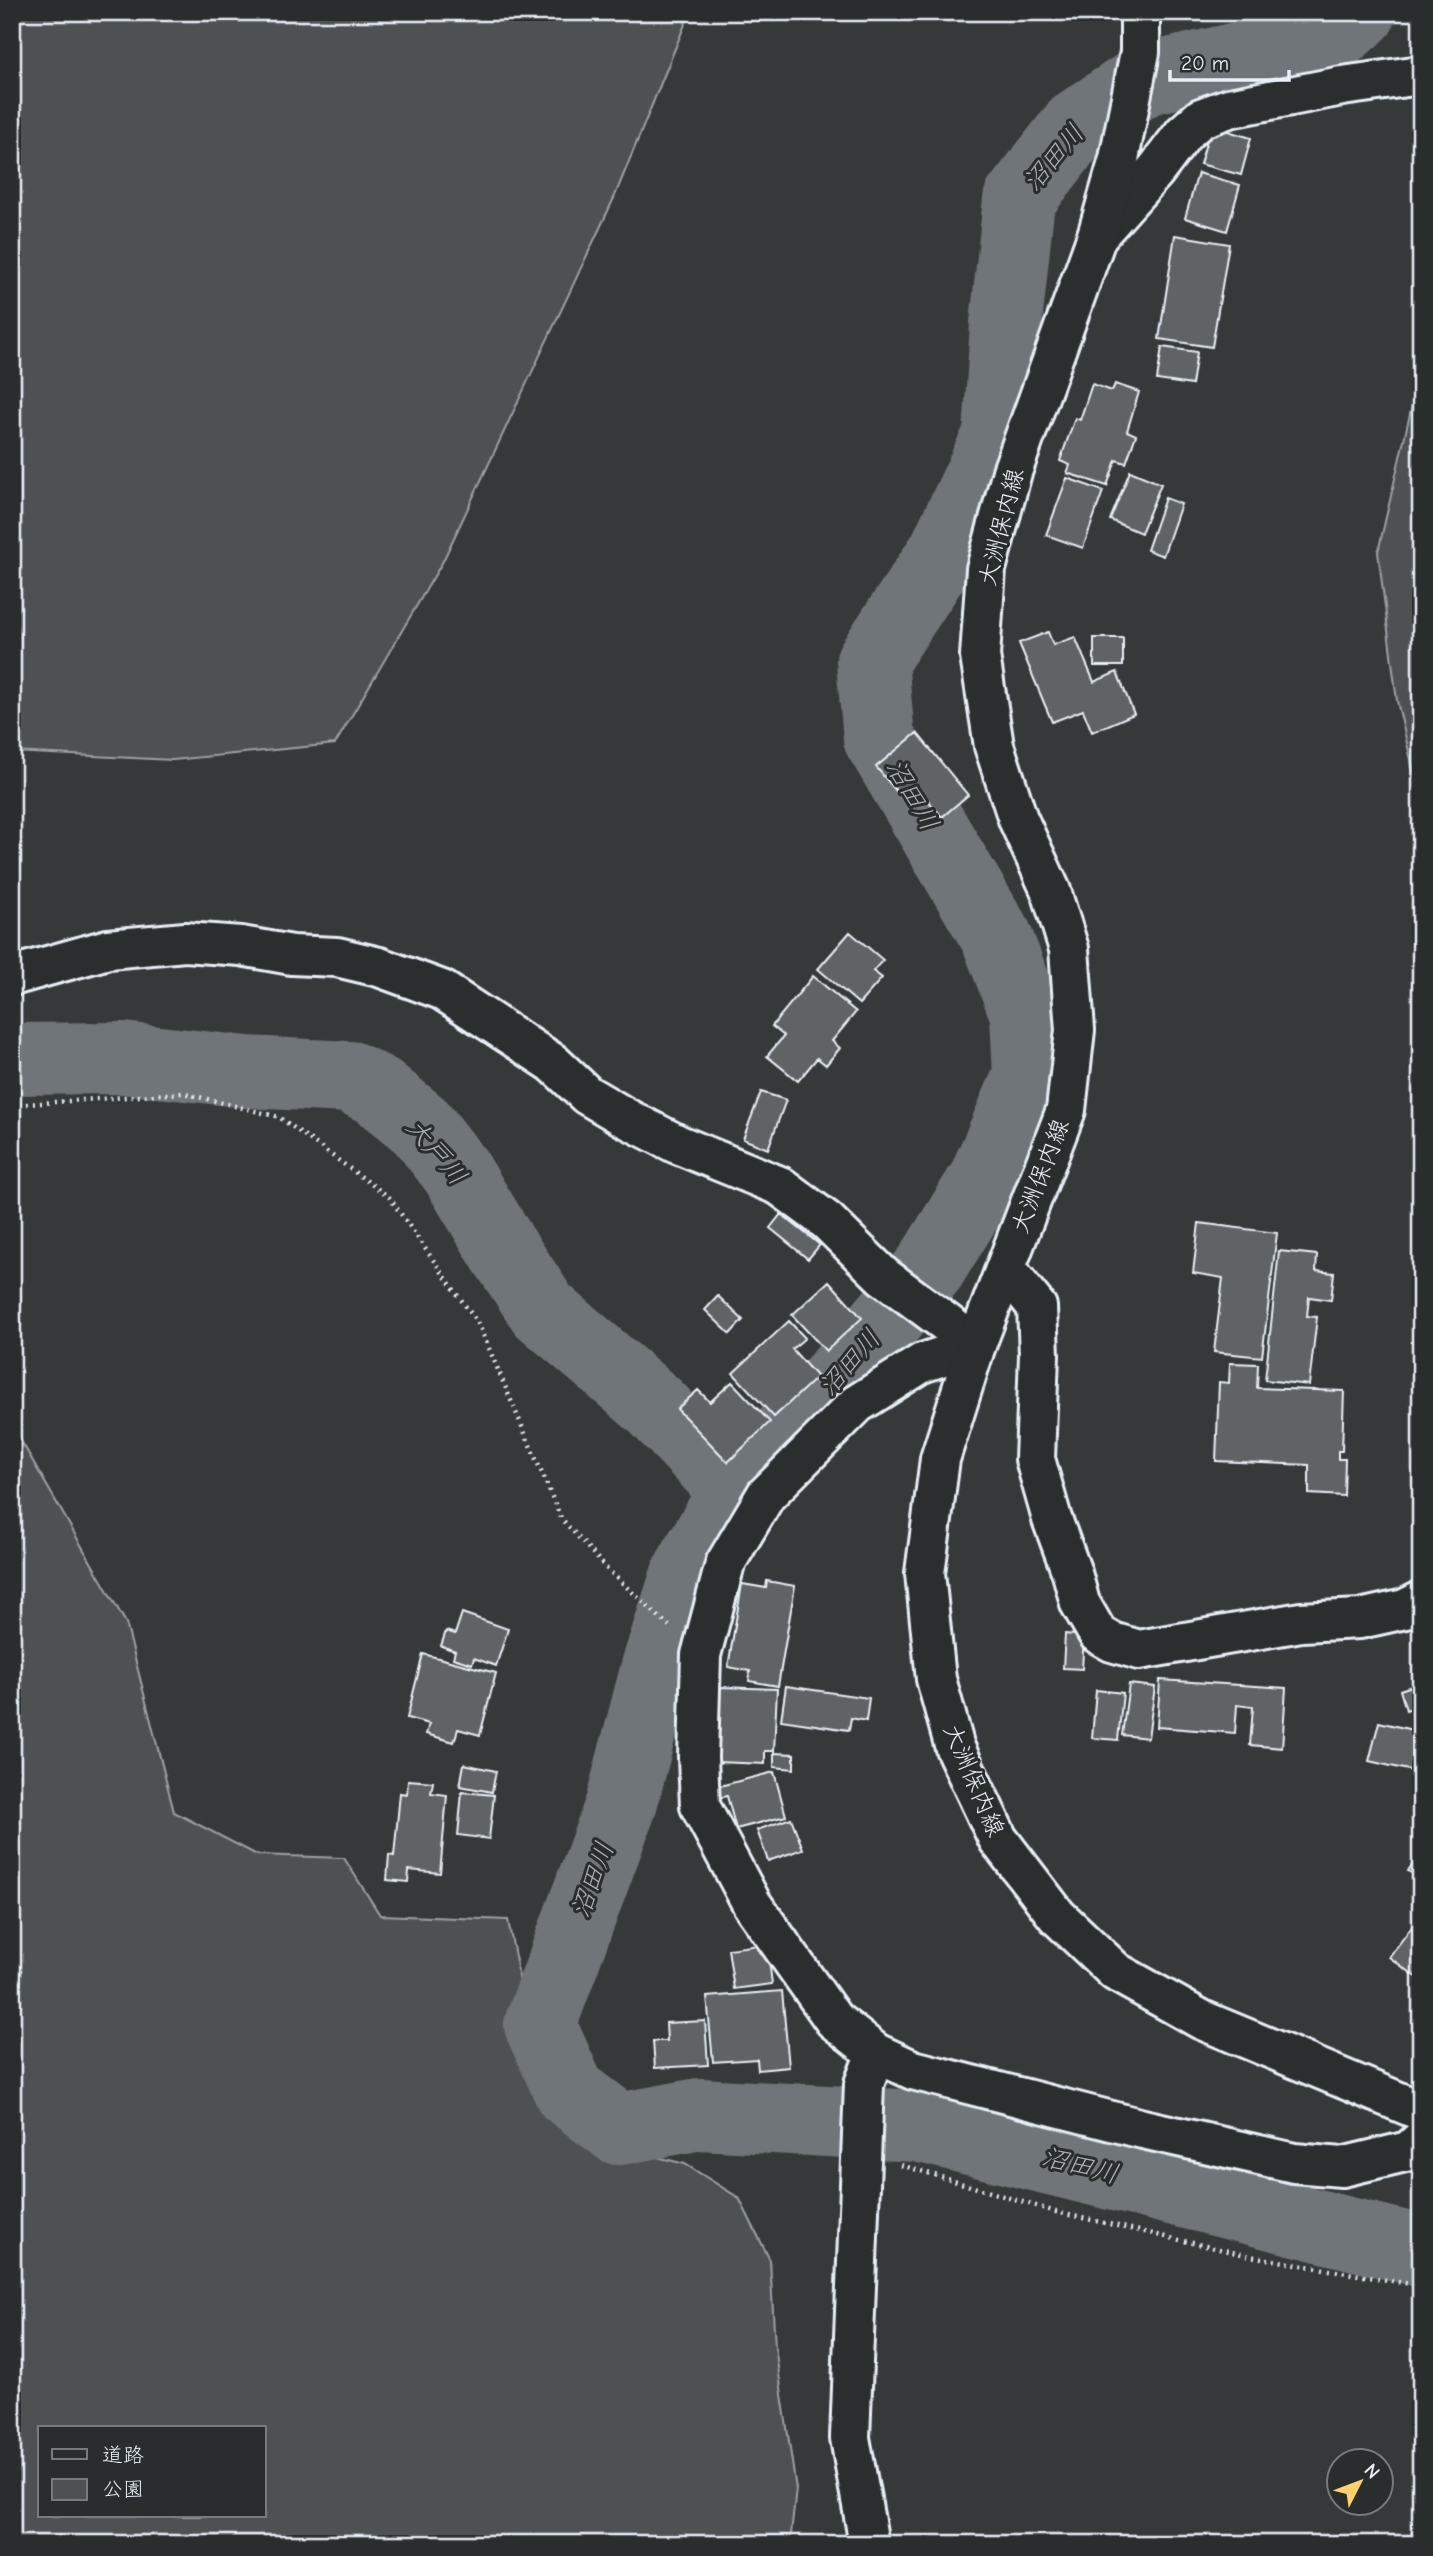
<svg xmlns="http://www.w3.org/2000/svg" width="1433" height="2556" viewBox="0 0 1433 2556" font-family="'Comic Neue','Klee One',sans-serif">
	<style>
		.green { fill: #4d5152; stroke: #9aa1a5; stroke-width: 2; fill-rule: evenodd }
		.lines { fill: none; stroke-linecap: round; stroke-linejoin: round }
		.river { stroke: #707579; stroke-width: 72 }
		.building { fill: #5f6365; stroke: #e8f1f8; stroke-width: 2 }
		.minor-casing { stroke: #e8f1f8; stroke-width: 44 }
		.major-casing { stroke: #e8f1f8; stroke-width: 44 }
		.path { stroke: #e8f1f8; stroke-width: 4.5; stroke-dasharray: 2 5; stroke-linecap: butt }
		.minor { stroke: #2a2d2e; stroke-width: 38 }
		.major { stroke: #2a2d2e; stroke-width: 38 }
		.labels { text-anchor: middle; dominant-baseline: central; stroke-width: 6; stroke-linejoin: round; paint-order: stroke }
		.street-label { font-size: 24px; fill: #e8f1f8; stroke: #2a2d2e }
		.water-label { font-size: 26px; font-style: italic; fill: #acb3b8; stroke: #2a2d2e }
	</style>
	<rect width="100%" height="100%" fill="#35393a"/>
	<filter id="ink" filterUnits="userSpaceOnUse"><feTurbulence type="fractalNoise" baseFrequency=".0143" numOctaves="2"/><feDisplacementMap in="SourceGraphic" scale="14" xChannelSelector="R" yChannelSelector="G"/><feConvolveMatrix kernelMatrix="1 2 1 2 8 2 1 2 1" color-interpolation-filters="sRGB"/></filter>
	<g filter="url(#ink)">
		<path class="green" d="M12,12H690L614,198L443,561L335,744L173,760L12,752Z
			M1421,388V802L1397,701L1378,552L1412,405Z
			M12,1432L20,1439L126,1623L174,1812L257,1855L344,1858L380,1915L508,1920L538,2076L605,2144L685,2164L739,2198L770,2260L775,2347L796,2489L790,2544H12ZM40,2428H264V2516H40Z"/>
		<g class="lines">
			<path class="river" d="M1361,12L1335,35L1144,80L1077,125L1019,200L1006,324L999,435L944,552L872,661L879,738L997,938L1026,1014L1029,1076L983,1182L930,1268L853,1361L735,1490L687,1574L657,1667L621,1805L540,2025L570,2092L619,2129L700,2114L918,2126L1421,2251
				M12,1059L123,1058L247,1072L350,1077L378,1091L421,1126L456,1171L503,1249L543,1310L655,1406L735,1490"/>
		</g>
		<path class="building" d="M1211,126L1251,138L1241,175L1200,164Z
			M1198,173L1240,185L1227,231L1185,218Z
			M1175,235L1229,244L1212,347L1159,339Z
			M1162,347L1197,352L1192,385L1157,380Z
			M1092,384L1112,391L1115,384L1139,392L1127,431L1136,435L1126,463L1116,460L1107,486L1067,473L1070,465L1060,461L1075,418L1080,420Z
			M1130,471L1161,484L1141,533L1110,520Z
			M1067,478L1103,491L1083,548L1046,535Z
			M1165,498L1181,504L1163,556L1147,550Z
			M1048,632L1053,645L1075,637L1094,682L1117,672L1134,714L1092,732L1083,710L1052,722L1019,643Z
			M1094,638H1123V666H1094Z
			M917,733L968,795L942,817L917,787L903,799L876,767Z
			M850,932L883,960L873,971L882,978L859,1004L818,969Z
			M813,976L856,1012L832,1041L840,1048L826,1065L817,1058L798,1081L767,1056L784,1036L772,1026Z
			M761,1092L786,1100L768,1149L743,1139Z
			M781,1214L820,1245L808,1259L770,1228Z
			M1199,1223L1277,1233L1262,1357L1214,1352L1223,1278L1193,1273Z
			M1279,1251L1317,1255L1316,1271L1334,1273L1331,1300L1309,1297L1307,1316L1317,1317L1309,1385L1265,1380Z
			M829,1281L862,1318L826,1351L792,1315Z
			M718,1296L743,1320L730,1334L705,1310Z
			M789,1321L805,1338L792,1349L817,1377L774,1417L733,1373Z
			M1230,1363L1258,1364L1257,1388L1344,1391L1342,1451H1338V1459H1345L1344,1496L1309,1494V1465L1216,1461L1219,1382L1229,1383Z
			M732,1382L770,1422L728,1462L677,1409L698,1390L710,1402Z
			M767,1581L795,1586L778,1686L749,1681L750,1671L728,1667L742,1584L766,1588Z
			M462,1613L508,1629L496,1666L474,1658L472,1664L453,1658L455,1651L441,1646L446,1631L455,1634Z
			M1065,1634L1084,1636L1082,1669L1063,1668Z
			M423,1654L496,1673L480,1735L458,1729L454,1742L426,1734L429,1724L407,1718Z
			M1160,1680L1286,1688L1282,1748L1250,1745L1253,1707L1237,1705L1235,1733L1157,1727Z
			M1421,1683V1705L1406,1710L1400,1690Z
			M1129,1684L1155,1687L1148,1738L1122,1735Z
			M786,1686L869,1698L866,1721L851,1718L849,1730L781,1720Z
			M719,1687L777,1689L774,1751H765V1764L717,1762Z
			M1096,1690L1123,1693L1118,1740L1092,1738Z
			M1379,1722L1421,1732V1773L1369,1761Z
			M774,1753L794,1754V1769L774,1767Z
			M464,1764L496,1771L492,1792L460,1786Z
			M774,1772L786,1816L736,1829L727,1796L719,1798L716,1787Z
			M408,1780L433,1782L431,1793L447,1795L440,1873L409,1870L408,1882L387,1880L389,1855L394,1856L400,1793L407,1794Z
			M462,1792L494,1795L489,1839L458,1835Z
			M791,1818L803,1849L768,1861L757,1830Z
			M1421,1851V1879L1408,1871Z
			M1418,1919L1421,1922V1980L1389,1957Z
			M767,1944L772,1984L734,1989L728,1949Z
			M782,1991L789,2067L758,2070L757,2059L713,2062L707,1997Z
			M705,2021L708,2065L655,2068L653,2041H667L666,2023Z"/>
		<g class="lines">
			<g class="minor-casing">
				<path id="minor" d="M1097,236L1156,170L1184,133L1201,118L1229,108L1342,86L1421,75
					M12,976L108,949L185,942L241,946L292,955L337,957L379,967L442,990L553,1063L587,1095L628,1119L677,1144L780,1186L827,1221L883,1276L976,1345
					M1006,1269L1037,1307L1039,1355L1035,1459L1052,1519L1072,1573L1080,1603L1098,1634L1112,1642L1139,1650L1301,1622L1360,1619L1405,1609L1421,1601
					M976,1345L922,1363L857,1404L766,1495L725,1564L701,1655L698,1757L700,1806L752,1904L834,2020L876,2053L913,2070L1143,2129L1294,2163L1342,2167L1409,2151L1421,2140
					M869,2544L850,2438L864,2084L876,2053"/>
			</g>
			<g class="major-casing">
				<path id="major" d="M1140,12V52L1119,159L1097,236L1012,472L986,569L980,656L994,746L1018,819L1051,891L1069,949L1075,1030L1066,1110L976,1345L940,1459L925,1573L936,1679L955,1748L998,1839L1057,1916L1116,1972L1202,2020L1421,2111"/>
			</g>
			<path class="path" d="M12,1105L183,1093L279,1117L389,1197L479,1325L561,1518L607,1569L669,1626
				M12,1958L21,1971L16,2028L12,2033
				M901,2165L1056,2212L1250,2256L1421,2286"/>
			<use href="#minor" class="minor"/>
			<use href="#major" class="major"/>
		</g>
	</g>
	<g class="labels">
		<g class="street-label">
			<text transform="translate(1001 527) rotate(-76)">大洲保内線</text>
			<text transform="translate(1040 1176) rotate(-69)">大洲保内線</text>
			<text transform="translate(974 1780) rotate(67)">大洲保内線</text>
		</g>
		<g class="water-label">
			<text transform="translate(1054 158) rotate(-50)">沼田川</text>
			<text transform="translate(912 795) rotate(60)">沼田川</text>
			<text transform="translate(436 1152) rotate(50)">大戸川</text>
			<text transform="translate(850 1363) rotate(-49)">沼田川</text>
			<text transform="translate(593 1880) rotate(-70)">沼田川</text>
			<text transform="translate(1080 2166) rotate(14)">沼田川</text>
		</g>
	</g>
	<rect width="1433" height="2556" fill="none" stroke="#2a2d2e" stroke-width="42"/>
	<rect x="21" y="21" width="1391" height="2514" fill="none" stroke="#e8f1f8" stroke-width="2.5" filter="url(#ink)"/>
	<rect x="38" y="2426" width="228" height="91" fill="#2a2d2e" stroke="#767b7f" stroke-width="2"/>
	<rect x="52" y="2449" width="35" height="10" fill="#2a2d2e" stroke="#767b7f" stroke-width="2"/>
	<text x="102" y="2462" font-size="21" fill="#e8f1f8">道路</text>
	<rect x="52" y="2479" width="35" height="21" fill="#4d5152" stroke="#767b7f" stroke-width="2"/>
	<text x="102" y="2496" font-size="21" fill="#e8f1f8">公園</text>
	<g transform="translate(1360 2482) rotate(48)"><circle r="33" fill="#2a2d2e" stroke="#767b7f" stroke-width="2"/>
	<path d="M0-5L12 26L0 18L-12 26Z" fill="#ffd166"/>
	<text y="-10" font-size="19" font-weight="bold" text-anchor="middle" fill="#e8f1f8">N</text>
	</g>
	<path d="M1170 70v10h119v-10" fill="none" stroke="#e8f1f8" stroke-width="3.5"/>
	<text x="1181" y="70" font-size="21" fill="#e8f1f8" stroke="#2a2d2e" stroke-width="5" paint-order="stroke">20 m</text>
</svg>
